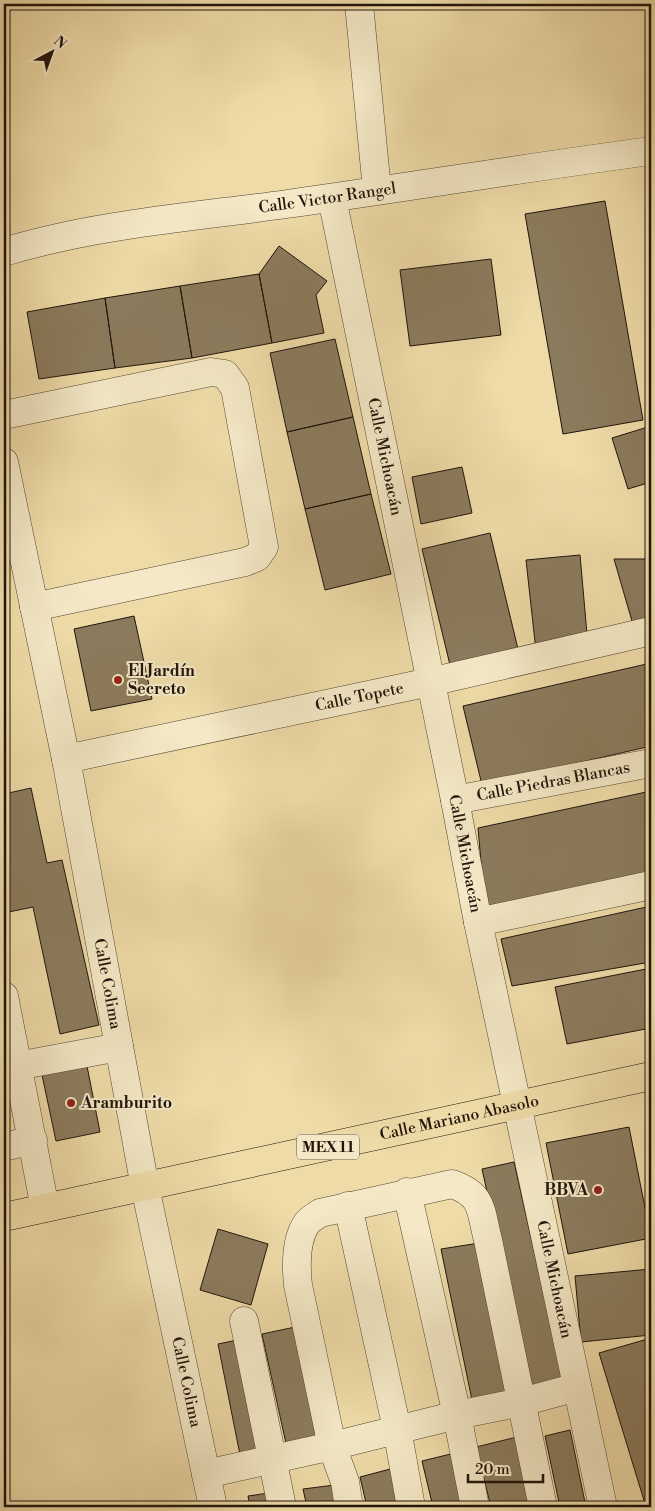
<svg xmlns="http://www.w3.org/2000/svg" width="655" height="1511" viewBox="0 0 655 1511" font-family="'Libre Bodoni',serif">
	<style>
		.building { fill: #8b7b5d; stroke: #20140b }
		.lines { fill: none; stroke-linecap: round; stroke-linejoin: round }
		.minor-casing { stroke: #544632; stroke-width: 29 }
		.major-casing { stroke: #20140b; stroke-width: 29 }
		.minor { stroke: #f4e8c6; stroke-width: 28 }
		.major { stroke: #eedba8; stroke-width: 28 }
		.poi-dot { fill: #8f2418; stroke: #f4e8c6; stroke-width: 2 }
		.labels { text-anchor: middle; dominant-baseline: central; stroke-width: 4; stroke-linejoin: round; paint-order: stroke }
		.shield { fill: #f4e8c6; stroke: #605443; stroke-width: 1 }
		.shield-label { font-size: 15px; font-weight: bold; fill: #20140b }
		.street-label { font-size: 16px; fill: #20140b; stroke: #f4e8c6 }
		.poi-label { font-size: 16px; font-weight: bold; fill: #20140b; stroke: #f4e8c6; text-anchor: start }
	</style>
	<rect width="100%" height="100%" fill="#eedba8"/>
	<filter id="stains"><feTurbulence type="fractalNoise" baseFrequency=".004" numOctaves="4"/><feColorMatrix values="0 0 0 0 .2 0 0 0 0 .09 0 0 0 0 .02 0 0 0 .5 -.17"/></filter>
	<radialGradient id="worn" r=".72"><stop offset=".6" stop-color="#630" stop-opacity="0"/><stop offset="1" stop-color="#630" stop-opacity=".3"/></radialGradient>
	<path class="building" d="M605,201L643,420L563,434L525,214Z
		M279,246L327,281L316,295L324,333L272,343L259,274Z
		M491,259L501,335L410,346L400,270Z
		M259,274L272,343L192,358L180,286Z
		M180,286L192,358L115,368L105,298Z
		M105,298L115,368L39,379L27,312Z
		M335,339L353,417L287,432L270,353Z
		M353,417L371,494L305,509L287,432Z
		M651,426V482L628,489L612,438Z
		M462,467L472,513L421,524L412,477Z
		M371,494L391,574L325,590L305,509Z
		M490,533L518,649L450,665L422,549Z
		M580,555L587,634L536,651L526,560Z
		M614,559H651V623L634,628Z
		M134,616L152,699L91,711L74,629Z
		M651,663V746L482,785L463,706Z
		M31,788L47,863L62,860L99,1025L60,1034L33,907L4,913V794Z
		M651,791V872L485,907L478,828Z
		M651,906V962L512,986L501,939Z
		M651,968V1028L567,1044L555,987Z
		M87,1066L100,1132L56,1141L42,1075Z
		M629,1127L651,1238L568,1254L546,1143Z
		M514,1162L565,1389L532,1396L482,1169Z
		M218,1229L268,1244L251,1305L200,1290Z
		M486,1242L519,1401L474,1410L441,1249Z
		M651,1269V1335L581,1342L575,1276Z
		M300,1326L325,1440L287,1448L262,1334Z
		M247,1338L272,1459L242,1465L218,1344Z
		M651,1338V1507H646L599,1353Z
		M570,1430L586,1507H560L545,1436Z
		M517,1437L537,1507H491L476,1447Z
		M459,1452L472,1507H433L422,1461Z
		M394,1468L404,1507H367L360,1477Z
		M343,1484L348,1507H307L303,1489Z
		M276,1492L278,1507H250L248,1496Z"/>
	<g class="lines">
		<g class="minor-casing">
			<g id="minor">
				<path d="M359,4L377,190"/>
				<path id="s1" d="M332,198L455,800L478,922L603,1507"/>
				<path id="s2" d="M4,252C96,224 193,217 287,204C409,187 530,167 651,151"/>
				<path d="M4,415L211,372L225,374L235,388L264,547L257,557L245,562L34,607"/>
				<path id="s3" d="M4,462L66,759L145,1187L213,1507"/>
				<path id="s4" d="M66,759L430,682L651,631"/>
				<path id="s5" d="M455,800L651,763"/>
				<path d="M478,922L651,885"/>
				<path d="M4,996L45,1208"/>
				<path d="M17,1066L119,1047"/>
				<path d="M4,1147L33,1140"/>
				<path d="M407,1192L457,1415L475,1507"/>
				<path d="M348,1206L397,1429L411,1507"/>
				<path d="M244,1321L282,1507"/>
				<path d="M206,1474L332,1446L457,1415L522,1402L577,1387"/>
				<path d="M349,1507L345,1482L332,1446L298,1285C296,1266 295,1240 307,1223C310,1219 316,1216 320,1213L452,1184C484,1195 480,1210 488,1240L543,1507"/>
			</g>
		</g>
		<g class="major-casing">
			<g id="major">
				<path id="s6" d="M4,1217L651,1076"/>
			</g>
		</g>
		<use href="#minor" class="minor"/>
		<use href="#major" class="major"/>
	</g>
	<g class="poi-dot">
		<circle cx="118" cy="680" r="5"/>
		<circle cx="71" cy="1103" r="5"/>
		<circle cx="598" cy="1190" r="5"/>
	</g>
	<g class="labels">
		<rect class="shield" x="297" y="1134.5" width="62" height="25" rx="4"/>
		<g class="shield-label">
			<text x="328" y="1147">MEX 11</text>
		</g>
		<g class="street-label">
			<text stroke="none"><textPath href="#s2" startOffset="328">Calle Victor Rangel</textPath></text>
			<text stroke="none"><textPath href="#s1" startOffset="264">Calle Michoacán</textPath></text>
			<text stroke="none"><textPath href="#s4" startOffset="300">Calle Topete</textPath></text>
			<text stroke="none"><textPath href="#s5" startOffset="100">Calle Piedras Blancas</textPath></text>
			<text stroke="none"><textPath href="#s1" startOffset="669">Calle Michoacán</textPath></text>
			<text stroke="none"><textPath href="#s3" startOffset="532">Calle Colima</textPath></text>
			<text stroke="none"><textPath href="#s6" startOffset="466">Calle Mariano Abasolo</textPath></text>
			<text stroke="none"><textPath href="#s1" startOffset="1104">Calle Michoacán</textPath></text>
			<text stroke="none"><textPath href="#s3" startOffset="938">Calle Colima</textPath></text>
		</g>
		<g class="poi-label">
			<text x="128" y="671">El Jardín<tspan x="128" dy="18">Secreto</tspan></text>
			<text x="81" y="1103">Aramburito</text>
			<text x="588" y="1190" text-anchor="end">BBVA</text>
		</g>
	</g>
	<rect width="655" height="1511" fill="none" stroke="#eedba8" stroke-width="20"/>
	<rect x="5" y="5" width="645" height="1501" fill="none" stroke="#20140b" stroke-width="2.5"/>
	<rect x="10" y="10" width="635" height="1491" fill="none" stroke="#20140b"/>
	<g transform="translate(52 52) rotate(41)" stroke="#f4e8c6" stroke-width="4" paint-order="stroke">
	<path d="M0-4L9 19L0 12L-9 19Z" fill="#20140b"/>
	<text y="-8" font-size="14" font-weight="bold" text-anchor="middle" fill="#20140b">N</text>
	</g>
	<path d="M468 1474v8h75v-8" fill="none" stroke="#20140b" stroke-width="2.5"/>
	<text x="475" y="1474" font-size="15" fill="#20140b" stroke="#f4e8c6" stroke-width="4" paint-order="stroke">20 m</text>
	<rect width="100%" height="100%" filter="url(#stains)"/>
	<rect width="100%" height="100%" fill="url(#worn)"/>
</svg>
